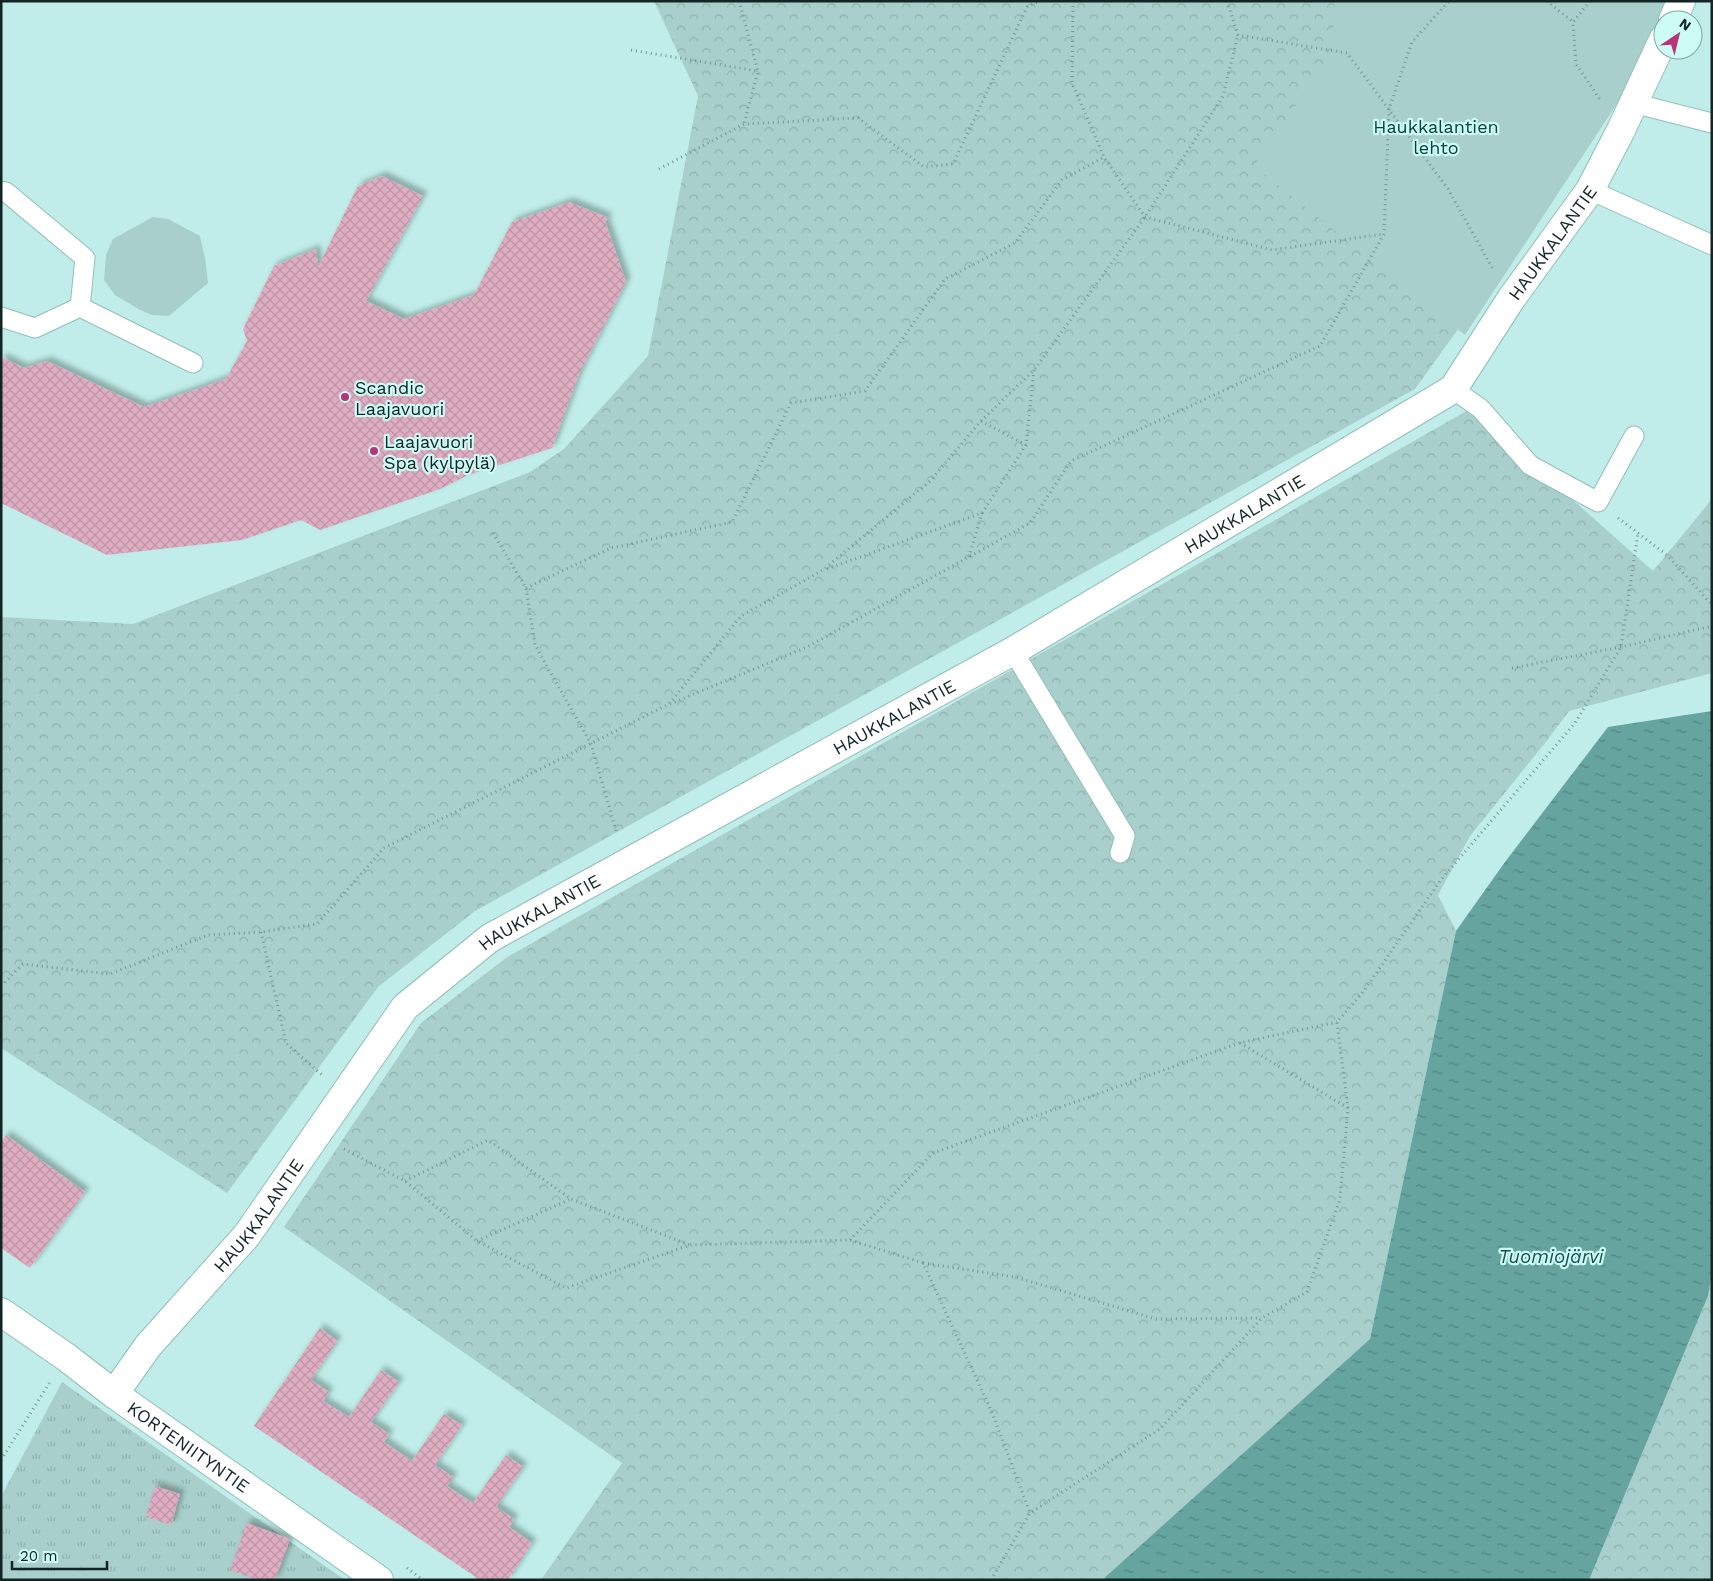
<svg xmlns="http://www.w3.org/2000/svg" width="1713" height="1581" viewBox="0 0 1713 1581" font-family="'Work Sans',sans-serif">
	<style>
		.grass { fill: url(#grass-tufts) }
		.forest { fill: url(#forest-crowns) }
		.park { fill: #a8cfcb }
		.water { fill: url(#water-ripples) }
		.building { fill: url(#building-cross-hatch); filter: url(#shadow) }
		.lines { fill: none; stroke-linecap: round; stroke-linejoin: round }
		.service-casing { stroke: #91beba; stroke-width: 21 }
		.minor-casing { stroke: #91beba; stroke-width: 30 }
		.path { stroke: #759794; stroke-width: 3; stroke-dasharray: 1 4; stroke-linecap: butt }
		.service { stroke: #fff; stroke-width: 19 }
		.minor { stroke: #fff; stroke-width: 28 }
		.poi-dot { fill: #b83378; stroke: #cdfbf6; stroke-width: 2 }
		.labels { text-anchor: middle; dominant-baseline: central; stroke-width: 4.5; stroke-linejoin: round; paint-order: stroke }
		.park-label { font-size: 18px; fill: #084340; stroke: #cdfbf6 }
		.street-label { font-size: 18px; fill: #122423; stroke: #cdfbf6 }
		.poi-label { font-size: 18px; fill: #122423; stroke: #cdfbf6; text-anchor: start }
		.water-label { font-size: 19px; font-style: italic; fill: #1a514d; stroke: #cdfbf6 }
	</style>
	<defs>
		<pattern id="grass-tufts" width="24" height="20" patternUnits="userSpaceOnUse" patternTransform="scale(1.25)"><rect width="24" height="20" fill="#a8cfcb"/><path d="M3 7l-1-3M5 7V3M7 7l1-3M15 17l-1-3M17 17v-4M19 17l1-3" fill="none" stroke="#90b2ae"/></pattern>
		<pattern id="forest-crowns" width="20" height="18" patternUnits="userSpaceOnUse" patternTransform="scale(1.25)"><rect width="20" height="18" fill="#a8cfcb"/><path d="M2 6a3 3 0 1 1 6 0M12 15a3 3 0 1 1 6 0" fill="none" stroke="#90b2ae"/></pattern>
		<pattern id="water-ripples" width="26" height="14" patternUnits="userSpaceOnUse" patternTransform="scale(1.25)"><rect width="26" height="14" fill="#66a49f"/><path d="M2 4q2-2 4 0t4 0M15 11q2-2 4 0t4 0" fill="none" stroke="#538581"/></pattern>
		<pattern id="building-cross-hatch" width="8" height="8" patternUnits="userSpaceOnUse" patternTransform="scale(1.25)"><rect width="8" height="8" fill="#dfadc1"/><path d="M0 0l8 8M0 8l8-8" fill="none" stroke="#be95a6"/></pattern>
		<filter id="shadow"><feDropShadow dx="4.5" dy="-4.5" stdDeviation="2.5" flood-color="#0004"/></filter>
	</defs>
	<rect width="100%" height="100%" fill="#c0ede9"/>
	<path class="grass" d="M62,1382L345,1580H1L3,1493Z"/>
	<path class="forest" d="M654,1H1634L1533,225L1415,389L475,911L378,987L227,1193L1,1048V617L133,624L530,472L564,449L648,356L698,96Z
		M1470,409L1653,571L1712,499V673L1569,711L1545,743L1470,836L1438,895L1456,931L1370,1339L1102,1580H541L622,1463L284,1227L421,1023L506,958Z
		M1712,1273V1580H1589L1708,1296Z"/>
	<path class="park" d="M1335,1H1668L1641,67L1465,335L1254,166L1331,54Z
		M153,217L168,219L200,236L205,258L208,283L169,316L152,315L140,310L115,295L104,280L106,255L113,239Z"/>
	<path class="water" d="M1712,711V1273L1708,1296L1589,1580H1102L1370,1339L1456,931L1505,862L1608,727Z"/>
	<path class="building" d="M382,176L423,196L366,301L404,319L474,295L512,222L569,202L609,218L605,221L626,282L579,374L552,448L468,475L440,489L320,530L301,520L242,540L107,555L1,503V357L24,368L47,361L144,407L226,379L247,341L243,329L274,266L316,249L318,267L358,186Z
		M6,1135L85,1192L30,1268L1,1248V1142Z
		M320,1328L337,1341L311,1380L329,1392L323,1401L349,1417L381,1370L399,1382L371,1422L389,1434L384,1442L412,1461L444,1414L462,1425L435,1465L453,1477L447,1486L473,1503L506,1455L523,1467L496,1507L514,1519L509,1527L532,1543L508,1580H480L254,1426Z
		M155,1486L180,1494L171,1525L146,1517Z
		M247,1523L290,1539L275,1580H257L230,1570Z"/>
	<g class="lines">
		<g class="service-casing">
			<path id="service" d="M1633,103L1712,123
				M1590,190L1712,245
				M1,191L6,192L85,258L80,307
				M1,317L35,328L80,307L193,363
				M1453,389L1481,409L1530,465L1598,502L1634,436
				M1013,651L1125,836L1120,853"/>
		</g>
		<g class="minor-casing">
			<g id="minor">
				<path d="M1673,20L1681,1"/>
				<path id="s1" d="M1,1312L66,1357L114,1394L379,1580"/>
				<path id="s2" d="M114,1394L148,1346L247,1235L405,1007L490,938L1013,651L1453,389L1511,299L1590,190L1621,130L1663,40"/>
			</g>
		</g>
		<path class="path" d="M739,1L758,71L744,124
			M1073,1L1072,83L1104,157L1145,217L1272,250L1384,234
			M1227,1L1238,35L1347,53L1448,189L1494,271
			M1547,1L1573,22
			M1590,1L1573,22L1576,64L1601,101
			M631,50L758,71
			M659,169L744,124L858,118L924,167L953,164L1027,7L1040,1
			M981,421L1026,445
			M1618,518L1667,555L1712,605
			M493,533L526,588L535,645L591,744L617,834
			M969,557L982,513
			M827,569L982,513L1026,445L1034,370
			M526,588L611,548L732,522L791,403L865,391L945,279L1015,243L1062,180L1104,157
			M1512,668L1621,647L1712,626
			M670,704L807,647L1030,523L1071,461L1320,346L1384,234L1389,109L1412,42L1449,1
			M261,932L286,1043L322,1075
			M1,986L23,964L110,974L208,935L261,932L317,924L384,848L669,704L741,616L823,570L930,481L981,421L1034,370L1145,217L1223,96L1238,35
			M1240,1043L1348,1108
			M344,1149L405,1181L477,1241L566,1288L690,1245L850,1240L923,1263L991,1410L1030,1513
			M405,1181L488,1140L571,1199L690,1245
			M850,1240L933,1153L1239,1043L1337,1022
			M477,1241L571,1199
			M923,1263L1015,1277L1156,1319L1261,1318
			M1,1460L50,1382
			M407,1568L423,1580
			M1,1580H2
			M991,1580L1030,1513L1160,1429L1262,1318L1307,1292L1340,1199L1348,1109L1337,1022L1363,992L1440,881L1575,723L1621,647L1638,533"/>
		<use href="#service" class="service"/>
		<use href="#minor" class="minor"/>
	</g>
	<g class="poi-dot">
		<circle cx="345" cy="397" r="5"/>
		<circle cx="374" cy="451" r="5"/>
	</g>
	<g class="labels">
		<g class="park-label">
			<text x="1436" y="126">Haukkalantien<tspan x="1436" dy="21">lehto</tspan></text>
		</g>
		<g class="street-label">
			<text stroke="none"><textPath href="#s2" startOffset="1880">HAUKKALANTIE</textPath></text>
			<text stroke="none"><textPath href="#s2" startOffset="1460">HAUKKALANTIE</textPath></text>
			<text stroke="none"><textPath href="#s2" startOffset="1055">HAUKKALANTIE</textPath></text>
			<text stroke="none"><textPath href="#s2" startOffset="650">HAUKKALANTIE</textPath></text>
			<text stroke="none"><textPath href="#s2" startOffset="230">HAUKKALANTIE</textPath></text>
			<text stroke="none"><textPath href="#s1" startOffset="231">KORTENIITYNTIE</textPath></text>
		</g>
		<g class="poi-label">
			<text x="355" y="387">Scandic<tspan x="355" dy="21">Laajavuori</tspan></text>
			<text x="384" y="441">Laajavuori<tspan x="384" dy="21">Spa (kylpylä)</tspan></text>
		</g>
		<g class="water-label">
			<text x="1551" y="1256">Tuomiojärvi</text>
		</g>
	</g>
	<rect width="1713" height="1581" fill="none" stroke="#122423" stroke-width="5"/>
	<g transform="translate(1678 35) rotate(35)"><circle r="24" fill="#cdfbf6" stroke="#82a5a2"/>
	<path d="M0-4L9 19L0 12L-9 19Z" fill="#b83378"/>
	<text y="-8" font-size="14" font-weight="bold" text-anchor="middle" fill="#122423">N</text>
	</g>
	<path d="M12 1561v8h95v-8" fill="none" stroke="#122423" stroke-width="2.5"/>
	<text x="20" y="1561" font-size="15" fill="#122423" stroke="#cdfbf6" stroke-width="4" paint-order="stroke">20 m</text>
</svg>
